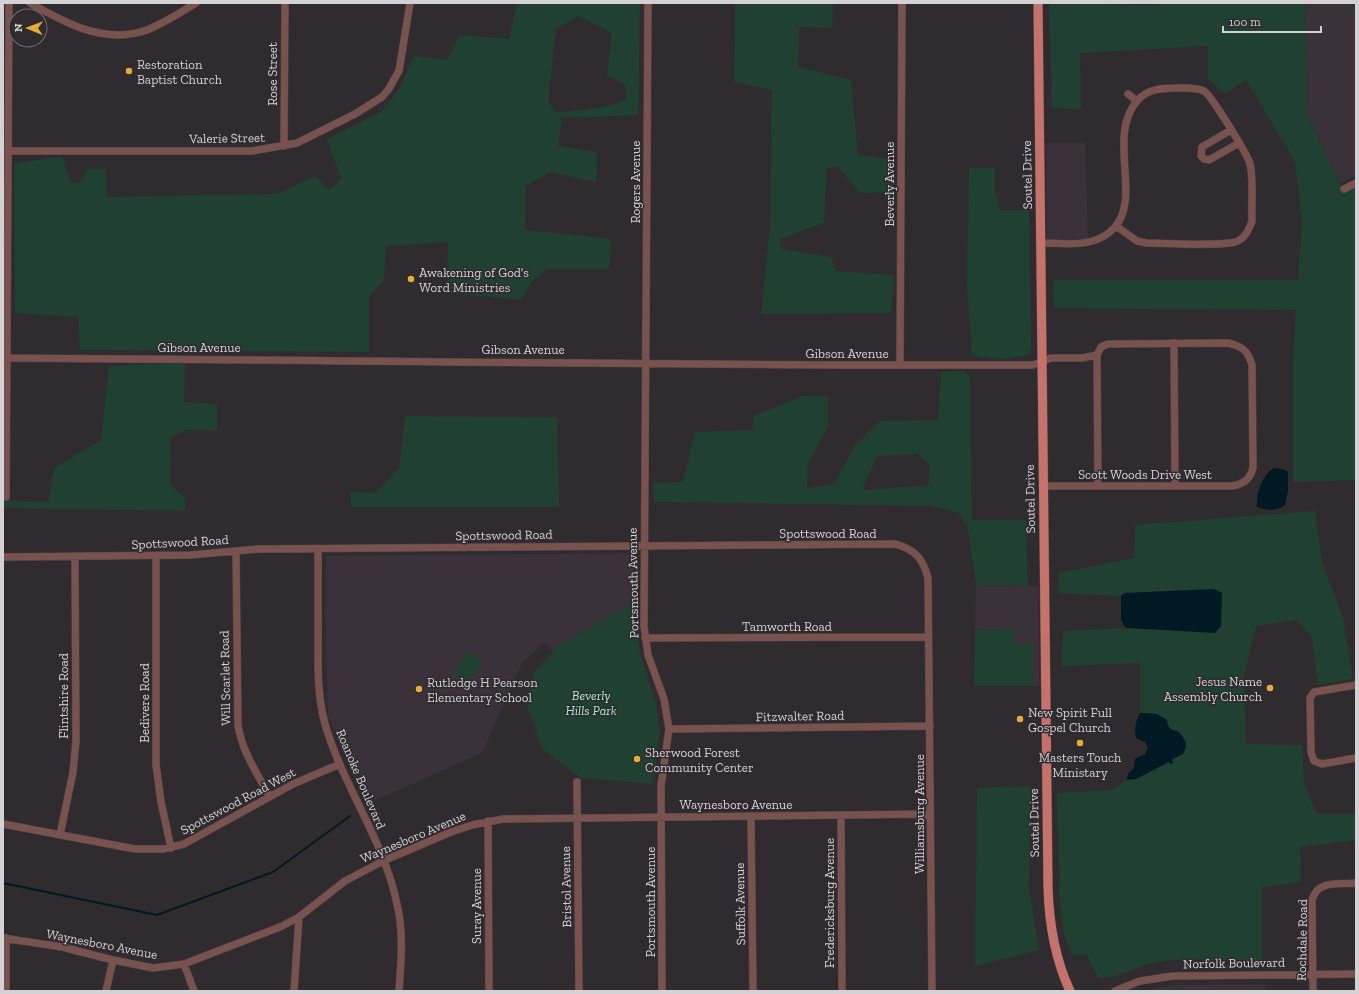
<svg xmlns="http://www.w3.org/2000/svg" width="1359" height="994" viewBox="0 0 1359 994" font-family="'Zilla Slab',serif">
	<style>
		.built { fill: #3a313b }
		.green { fill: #204032; fill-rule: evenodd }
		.water { fill: #001923 }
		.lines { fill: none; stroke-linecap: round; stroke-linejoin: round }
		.stream { stroke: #001923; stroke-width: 2 }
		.minor-casing { stroke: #494649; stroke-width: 8 }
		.major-casing { stroke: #494649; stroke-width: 10 }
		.minor { stroke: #79514d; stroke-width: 7 }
		.major { stroke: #c4726a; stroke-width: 9 }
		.poi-dot { fill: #e5ad36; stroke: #2f2b2f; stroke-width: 1.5 }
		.labels { text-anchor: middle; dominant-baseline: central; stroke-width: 3; stroke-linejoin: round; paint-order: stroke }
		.poi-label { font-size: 13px; fill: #d4d1d4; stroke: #2f2b2f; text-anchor: start }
		.street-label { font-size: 13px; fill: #d4d1d4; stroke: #2f2b2f }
		.park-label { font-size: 13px; font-style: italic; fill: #a2f2cf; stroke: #2f2b2f }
	</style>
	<rect width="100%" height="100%" fill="#2f2b2f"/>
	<path class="built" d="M1305,3H1356V176L1340,183L1307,115Z
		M1046,143H1085L1088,239H1047Z
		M635,553L633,602L558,646L553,652L545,642L522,663L482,753L367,804L346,760L328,715L325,602L326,556Z
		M976,585L1038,586L1039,686H1033V644H1015L1013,629L975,630Z
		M1265,984V991H1141L1175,985Z"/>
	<path class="green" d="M517,3H640L638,115L562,118L558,146L597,152L596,182L550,172L526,186L525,230L612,239L609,269H547L531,283L521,300L447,293L448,242L386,246L384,280L369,297V352L80,350L78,317L15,313L14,163L62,157L71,183H79L88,169H106L107,197L277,194L315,176L330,190L341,179L327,139L381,112L399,89L414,56L447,60L460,35L509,39ZM578,16L612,33L607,75L626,85V100L605,107L557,113L548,103L556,29Z
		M735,3H833L832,28L799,27L798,67L851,80L858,155L892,159L891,192L860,193L837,166L827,168L824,223L780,239L781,249L831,257L836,271L894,275L891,313L761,314L770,226L772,90L734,82Z
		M1049,3L1160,5L1161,3H1305L1307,115L1344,192L1356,187V480L1293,482V357L1296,310L1054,308L1053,280H1298L1302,221L1295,162L1246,80L1225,94L1208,79V46L1080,53L1081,109L1052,108Z
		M969,168H995V192L1000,210H1029L1031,345L1030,353C1014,360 989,360 972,355L967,285Z
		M185,363L184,402L217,404V431L186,430L171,438L170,484L185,498V511L3,508V501L48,502L54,468L101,440L109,366Z
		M964,371L970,377L972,520H1026L1028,586L976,585L968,529L959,513L932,506L654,502L653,483L683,482L695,432L753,430L754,416L802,396H828V426L808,465L807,488L834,484L855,445L880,421L938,420L941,372ZM917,454L930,465L929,485L865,490L863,487L877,456Z
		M405,416L557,417L559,507H351L350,492L375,493L399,468Z
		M1315,511L1322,562L1343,618L1353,679L1318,685L1312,637L1296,620L1256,626L1244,676L1246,744L1302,745L1304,783L1317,814H1356V840L1300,847L1301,882L1262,887V960C1229,961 1195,958 1163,961C1140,963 1120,979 1098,978L1086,954L1072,955L1064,935L1060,905L1057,793L1111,790L1127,780L1136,779L1169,762L1171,764L1174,757L1183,754L1172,730L1157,714L1140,713V663L1061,666L1063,631L1126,628L1214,589L1125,593L1121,596L1059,593L1058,573L1134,558L1135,525Z
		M633,602L640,653L656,704L660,731L652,784L581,778L542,749L526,702L533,674L558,646Z
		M1014,629L1015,644H1033V686H974L975,630Z
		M467,651L483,660L469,683L454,673Z
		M1031,786L1029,887L1039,950L975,966L977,788Z"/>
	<path class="water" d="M1274,468L1285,470L1288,472V491L1285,505C1275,512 1268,510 1257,507C1256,493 1262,475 1274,468Z
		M1214,589L1222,593L1221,626L1215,633L1126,628L1121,620V596L1125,593Z
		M1140,713L1157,714L1167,720C1168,728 1170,730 1178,731C1185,739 1189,744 1183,754L1171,760L1174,762L1171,764L1169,762L1136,779L1127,780L1128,774L1134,768L1135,759L1145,754L1148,747L1145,742L1137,739C1133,731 1136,720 1140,713Z"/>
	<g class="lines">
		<path class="stream" d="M3,883L157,915L273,872L350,816"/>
		<g class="minor-casing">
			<path id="minor" d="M30,3C65,23 105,45 147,30C164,23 180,13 196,3
				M648,3L644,626L648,655L664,699L669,729L661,786L662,991
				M1128,94L1137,101
				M1231,130L1202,147L1201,156L1204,159L1209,160L1239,143
				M284,146L285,3
				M8,151H252L297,143L355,114L382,97L388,90L399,71L410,3
				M1344,189L1356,183
				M1041,243C1066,243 1096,249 1115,227C1142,196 1106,134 1138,100C1147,89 1163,88 1177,88C1185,88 1196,87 1204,91C1211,95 1248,155 1250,164C1254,182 1251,203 1252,221C1249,229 1246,237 1238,241C1226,247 1163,243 1146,243L1137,241L1116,226
				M1174,343L1175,486
				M1097,355L1098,486
				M3,358C346,360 690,366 1033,365L1051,358H1082L1097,355L1101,347L1108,344L1228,343C1242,346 1248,351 1252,365L1253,468C1250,479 1244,484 1232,486H1043
				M900,365L902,3
				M6,497L9,3
				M318,549C318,578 318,607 318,637C318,666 317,695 325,724C343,786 384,840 397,904C404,933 401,962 399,991
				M236,551L238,725C242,752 257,773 270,797
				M156,556V765L161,802L171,848
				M3,557L190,555L258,549L895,544C914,549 923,558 928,578L932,991
				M645,638L928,637
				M1356,685L1314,692L1310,698L1311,752L1314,761L1322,764L1356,758
				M669,729L930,726
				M577,782L579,991
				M841,815L842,991
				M751,816L753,991
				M488,821L489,991
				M3,824L135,849H163L184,844L293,784L340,764
				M60,835L73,772L76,741L75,556
				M3,938L62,947L113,960L153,968L184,964L280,927L299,917L345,881L383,861L451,832L472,825L503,819L930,814
				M184,964L194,991
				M6,991V938
				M106,991L113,960
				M294,991L299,917
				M1115,991L1140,981L1173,976L1356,974
				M1313,991L1312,900C1318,879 1339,885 1356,883"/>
		</g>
		<g class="major-casing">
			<path id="major" d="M1038,3L1048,887C1049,922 1055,959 1070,991"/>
		</g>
		<use href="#minor" class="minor"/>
		<use href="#major" class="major"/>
	</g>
	<g class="poi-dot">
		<circle cx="129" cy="71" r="4"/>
		<circle cx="411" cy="279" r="4"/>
		<circle cx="1270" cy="688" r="4"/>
		<circle cx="419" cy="689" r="4"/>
		<circle cx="1020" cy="719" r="4"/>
		<circle cx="1080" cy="743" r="4"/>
		<circle cx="637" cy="759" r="4"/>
	</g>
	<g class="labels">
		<g class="poi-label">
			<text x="137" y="64">Restoration<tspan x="137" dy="15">Baptist Church</tspan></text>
			<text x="419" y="272">Awakening of God's<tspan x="419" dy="15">Word Ministries</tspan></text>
			<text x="1262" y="681" text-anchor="end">Jesus Name<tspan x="1262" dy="15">Assembly Church</tspan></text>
			<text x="427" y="682">Rutledge H Pearson<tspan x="427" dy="15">Elementary School</tspan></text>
			<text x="1028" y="712">New Spirit Full<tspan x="1028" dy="15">Gospel Church</tspan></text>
			<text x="645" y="752">Sherwood Forest<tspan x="645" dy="15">Community Center</tspan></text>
			<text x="1080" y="757" text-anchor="middle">Masters Touch<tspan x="1080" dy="15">Ministary</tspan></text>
		</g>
		<g class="street-label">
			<text transform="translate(272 74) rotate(-90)">Rose Street</text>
			<text transform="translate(227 138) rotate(-1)">Valerie Street</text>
			<text transform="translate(1027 175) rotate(-91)">Soutel Drive</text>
			<text transform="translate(635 182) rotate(-90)">Rogers Avenue</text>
			<text transform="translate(889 184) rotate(-90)">Beverly Avenue</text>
			<text x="199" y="347">Gibson Avenue</text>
			<text x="523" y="349">Gibson Avenue</text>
			<text x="847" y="353">Gibson Avenue</text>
			<text x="1145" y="474">Scott Woods Drive West</text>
			<text transform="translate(1030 499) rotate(-91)">Soutel Drive</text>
			<text x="828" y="533">Spottswood Road</text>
			<text transform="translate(504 535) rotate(-1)">Spottswood Road</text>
			<text transform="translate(180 542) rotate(-3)">Spottswood Road</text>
			<text transform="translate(633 583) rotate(-91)">Portsmouth Avenue</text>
			<text x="787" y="626">Tamworth Road</text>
			<text transform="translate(225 678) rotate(-91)">Will Scarlet Road</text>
			<text transform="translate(63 696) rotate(-90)">Flintshire Road</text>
			<text transform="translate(144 703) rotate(-90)">Bedivere Road</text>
			<text transform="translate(800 716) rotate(-1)">Fitzwalter Road</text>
			<text transform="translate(361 779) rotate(67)">Roanoke Boulevard</text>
			<text transform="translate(238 801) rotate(-28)">Spottswood Road West</text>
			<text x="736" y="804">Waynesboro Avenue</text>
			<text transform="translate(919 814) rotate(-90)">Williamsburg Avenue</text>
			<text transform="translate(1034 823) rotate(-91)">Soutel Drive</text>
			<text transform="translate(413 837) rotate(-23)">Waynesboro Avenue</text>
			<text transform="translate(566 887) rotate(-91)">Bristol Avenue</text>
			<text transform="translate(650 902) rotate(-90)">Portsmouth Avenue</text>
			<text transform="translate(829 903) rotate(-90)">Fredericksburg Avenue</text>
			<text transform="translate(740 904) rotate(-91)">Suffolk Avenue</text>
			<text transform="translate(476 906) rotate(-90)">Suray Avenue</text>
			<text transform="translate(1302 940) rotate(-89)">Rochdale Road</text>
			<text transform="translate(102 944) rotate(11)">Waynesboro Avenue</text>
			<text transform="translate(1234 963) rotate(-1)">Norfolk Boulevard</text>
		</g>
		<g class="park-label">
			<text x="591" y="695">Beverly<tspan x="591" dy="15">Hills Park</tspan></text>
		</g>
	</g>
	<rect width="1359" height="994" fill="none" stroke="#d4d1d4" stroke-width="8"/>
	<g transform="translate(28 28) rotate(271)"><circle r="19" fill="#2f2b2f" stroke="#716d71"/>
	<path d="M0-3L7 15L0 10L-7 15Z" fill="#e5ad36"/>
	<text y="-6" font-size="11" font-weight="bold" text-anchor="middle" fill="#d4d1d4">N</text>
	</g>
	<path d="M1223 26v6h98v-6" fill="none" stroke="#d4d1d4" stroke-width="2"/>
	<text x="1229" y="26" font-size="12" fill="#d4d1d4" stroke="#2f2b2f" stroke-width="3" paint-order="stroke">100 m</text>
</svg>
